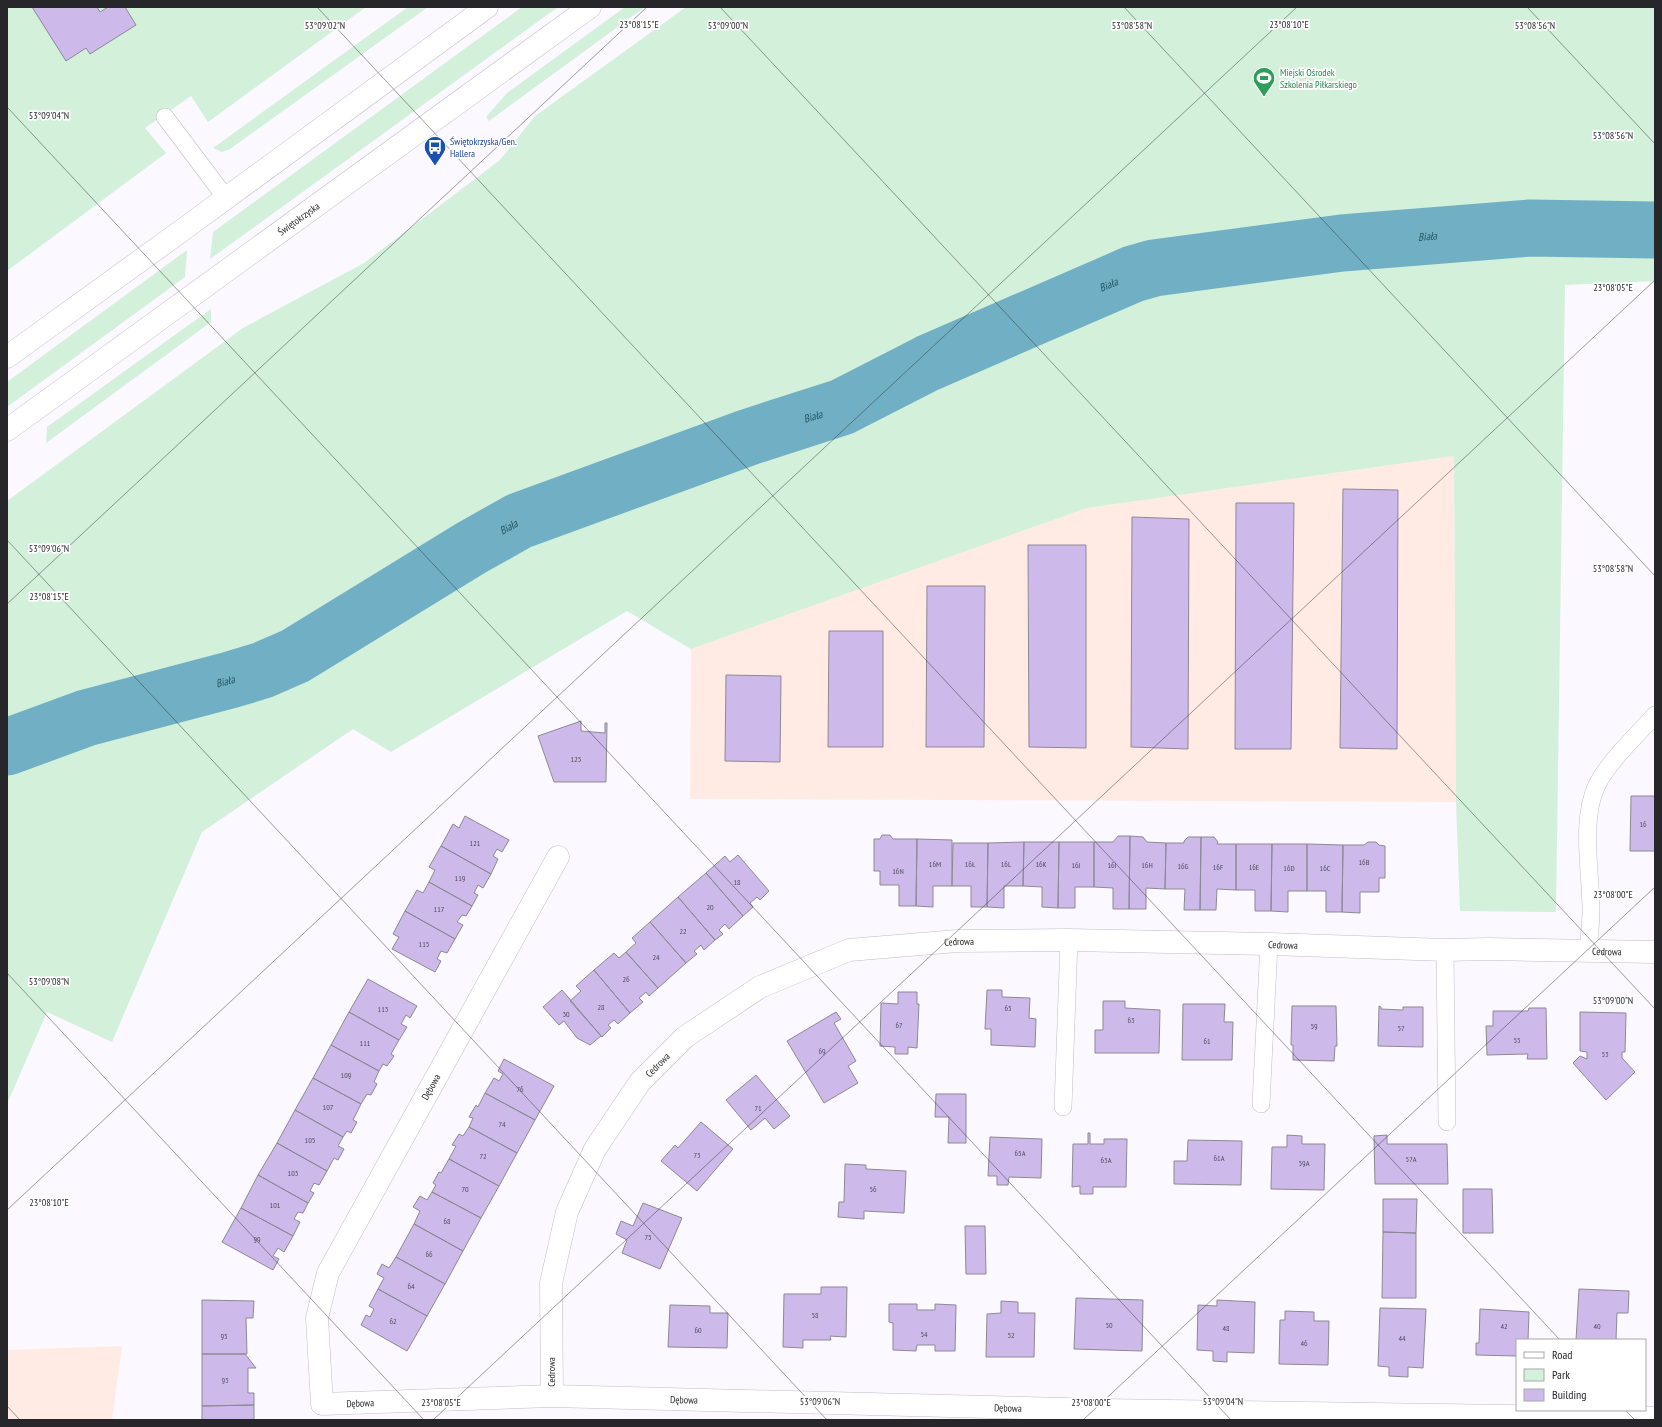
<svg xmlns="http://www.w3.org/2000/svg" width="1662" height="1427" viewBox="0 0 1662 1427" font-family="'PT Sans Narrow',sans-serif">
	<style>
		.industrial { fill: #ffebe4 }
		.green { fill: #d2f0da }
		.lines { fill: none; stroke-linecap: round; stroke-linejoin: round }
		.river { stroke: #71b0c4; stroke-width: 57 }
		.building { fill: #cdbaeb; stroke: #8c8993 }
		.lane-casing { stroke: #c0bcc6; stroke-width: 18 }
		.street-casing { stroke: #c0bcc6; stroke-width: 23 }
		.secondary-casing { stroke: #c0bcc6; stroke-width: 23 }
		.lane { stroke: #fff; stroke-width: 17 }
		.street { stroke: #fff; stroke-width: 22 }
		.secondary { stroke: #fff; stroke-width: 22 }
		.ticks { fill: none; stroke: #27262a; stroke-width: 1; stroke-opacity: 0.45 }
		.labels { text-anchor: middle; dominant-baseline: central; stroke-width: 3.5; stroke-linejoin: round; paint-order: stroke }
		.number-label { font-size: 8px; fill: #504b5a }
		.leisure-label { font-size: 10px; fill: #27864d; stroke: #fff; text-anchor: start }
		.transit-label { font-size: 10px; fill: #164399; stroke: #fff; text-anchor: start }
		.street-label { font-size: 10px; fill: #27262a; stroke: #fff }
		.water-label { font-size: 11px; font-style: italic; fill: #225666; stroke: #fff }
		.ticks-label { font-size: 10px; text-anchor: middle; fill: #27262a; stroke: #fff; stroke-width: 3.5; stroke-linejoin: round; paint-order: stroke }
	</style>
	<rect width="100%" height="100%" fill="#fbf8ff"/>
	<path class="industrial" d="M1454,456L1456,802L690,799L691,649L1087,508Z
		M122,1346L112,1420H7V1350Z"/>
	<path class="green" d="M7,7H366L208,122L191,96L145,128L166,153L7,271Z
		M408,7H428L230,149L222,152L213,148Z
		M522,7H558L210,259L213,232Z
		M625,7H645L489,121L486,117L507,93Z
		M686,7H1655V281L1565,285L1556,912L1460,911L1456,802L1454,456L1087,508L691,649L627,611L391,752L353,729L202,832L112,1042L47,1012L7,1104V501L243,328L364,263L500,160L535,116Z
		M187,250L185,277L7,407V382Z
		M211,309V322L46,443L47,427Z"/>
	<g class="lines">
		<path class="river" id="s1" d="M7,747L86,718L230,680L263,670L295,656L471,548L519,521L749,437L842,407L928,363L1133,274L1154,268L1342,243L1530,228L1655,230"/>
	</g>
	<path class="building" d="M32,7H97L100,12L108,7H125L136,25L90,54L86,48L66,61Z
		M1343,489L1398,490L1397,749L1340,748Z
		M1236,503H1294L1291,749H1235Z
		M1132,517L1189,519L1188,749L1131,747Z
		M1028,545H1086V748L1029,747Z
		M927,586H985L984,747H926Z
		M829,631H883V747H828Z
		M726,675L781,676L780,762L725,761Z
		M581,721V731L605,733V723H607L606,782H554L538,736Z
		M1631,796H1655V851H1630Z
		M465,816L509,840L502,852L497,849L493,856L498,859L491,874L441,846L453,824L459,828Z
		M882,835H890L893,839H917L916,906H899V885H880V871H874V839H880Z
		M1118,836H1130L1129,909H1113V888L1094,887V842H1113Z
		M1130,836L1143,837L1147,842L1166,843L1165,889L1146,888V909H1129Z
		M1188,837H1201L1200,910H1184L1185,889H1165L1166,843H1184V841Z
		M1201,837H1214L1218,842L1217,844H1236V890L1217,889L1216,910H1200Z
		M917,839L952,840V886H933V907L916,906Z
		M1024,842L1023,886H1004V908L987,907L988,843Z
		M1024,842H1059L1058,908L1042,907V887L1023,886Z
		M1059,842H1094V887H1075V908H1058Z
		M1368,842H1376L1379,845L1385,846V878H1379V892H1360V913L1342,912L1343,845H1364Z
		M953,843H988L987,907H971V886H952Z
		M1236,844H1272L1271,911H1255V890H1236Z
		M1272,844H1307V891H1288V912L1271,911Z
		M1307,844L1343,845L1342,912H1326V891H1307Z
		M441,846L491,874L483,888L478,885L474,893L478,895L472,906L429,882L435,870L429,867Z
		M738,855L769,891L760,900L757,897L750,903L753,907L743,916L706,873L725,856L730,862Z
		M706,873L743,916L729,929L725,924L719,930L723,934L715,940L678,897Z
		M429,882L472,906L466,916L462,915L457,922L463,925L455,939L405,911L417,890L423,893Z
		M678,897L715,940L704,950L701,945L694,951L697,954L686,963L650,922Z
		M405,911L455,939L447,953L441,951L437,959L441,961L435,972L392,949L399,937L393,934Z
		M650,922L686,963L658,988L626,952L636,943L632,938Z
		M626,952L658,988L649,996L646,992L639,998L643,1002L630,1013L594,970L614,953L619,958Z
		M594,970L630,1013L618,1024L614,1020L608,1025L611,1028L602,1037L570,1001L581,991L576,986Z
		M368,979L417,1006L410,1018L406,1015L401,1024L407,1027L399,1040L349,1012Z
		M562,990L601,1036L590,1045L577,1038L564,1021L559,1025L543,1007Z
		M987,990H1002V997L1030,998L1029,1018L1036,1019L1035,1047L991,1045V1029H985Z
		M898,992H917V1004H919L917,1048L908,1047V1054H895V1047L880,1046L881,1003L898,1004Z
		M1103,1001H1125V1008L1160,1010L1159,1053H1095V1030H1103Z
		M1183,1004H1225L1224,1022H1233L1232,1060H1182Z
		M1292,1006H1336L1337,1046H1335L1334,1061L1293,1060V1045H1291Z
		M1379,1006L1381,1007V1009L1403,1010V1007H1423V1047L1378,1046Z
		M1529,1008H1546L1547,1059H1527L1528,1054L1487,1055L1486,1026H1493V1011H1528Z
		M349,1012L399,1040L391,1054L394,1056L387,1066L383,1064L379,1071L331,1045Z
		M836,1012L841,1019L834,1023L856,1061L848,1066L858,1083L824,1103L787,1041Z
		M1580,1012L1626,1013L1625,1052H1622V1058L1635,1072L1606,1100L1573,1063L1580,1056L1587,1059V1052L1580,1051Z
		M331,1045L379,1071L374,1082L377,1084L371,1095L367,1094L361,1104L313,1078Z
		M504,1059L554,1086L535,1120L485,1093L494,1078L499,1081L503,1074L498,1071Z
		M756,1075L790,1116L774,1129L765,1118L751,1130L726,1100Z
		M313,1078L361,1104L353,1120L357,1122L351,1133L347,1131L343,1137L295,1110Z
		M485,1093L535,1120L517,1153L469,1127L473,1118L469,1117L476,1105L478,1107Z
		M936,1094H966V1143H948L949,1117H935Z
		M295,1110L343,1137L338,1146L344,1149L338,1160L334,1158L327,1171L277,1143Z
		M701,1122L733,1149L697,1191L661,1161L675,1145L678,1148Z
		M469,1127L517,1153L499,1186L449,1159L456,1146L452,1145L459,1134L463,1136Z
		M1088,1133H1090V1144H1104V1139H1127L1126,1187H1093V1194H1080V1186L1072,1187L1073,1144H1088Z
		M1287,1135L1302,1136V1144H1325L1324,1190L1271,1189L1272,1147H1287Z
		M1387,1135V1144H1447L1448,1184H1375L1374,1136Z
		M990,1137L1042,1139L1041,1178L1009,1177L1008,1185H997V1176H988Z
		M1188,1140L1242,1141L1241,1185L1174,1184V1161H1187Z
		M277,1143L327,1171L319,1185L314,1183L310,1191L314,1193L308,1203L258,1175Z
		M449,1159L499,1186L481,1218L432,1192L436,1185L433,1183L439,1172L441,1173Z
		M845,1164L866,1165V1169L906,1171L904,1213L864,1211V1219L838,1217L839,1202H844Z
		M258,1175L308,1203L303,1213L298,1212L294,1219L300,1222L293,1236L241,1208Z
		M1463,1189H1492L1493,1233H1463Z
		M432,1192L481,1218L463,1251L414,1224L420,1211L413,1207L420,1196L427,1200Z
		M1383,1199H1417L1416,1233L1383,1232Z
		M643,1203L682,1218L660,1269L622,1253L627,1240L616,1234L621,1221L633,1226Z
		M241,1208L293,1236L284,1252L278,1248L273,1256L279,1259L273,1270L222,1242Z
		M414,1224L463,1251L445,1284L396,1257Z
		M965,1226H985L986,1274H966Z
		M1383,1232L1416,1233V1298H1382Z
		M396,1257L445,1284L427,1316L378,1289L384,1278L377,1274L382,1264L389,1268Z
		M821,1287H847L846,1337L830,1336L831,1340H803V1348L783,1347L784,1294H821Z
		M378,1289L427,1316L407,1351L361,1325L366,1315L370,1317L374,1309L369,1306Z
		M1579,1289L1629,1291L1628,1313H1617L1616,1339L1621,1340H1576Z
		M1076,1298L1143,1300L1142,1351L1074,1349Z
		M202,1300L254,1301L253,1318H246L247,1354H202Z
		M1217,1300L1255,1302L1254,1353L1227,1352V1362L1213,1361V1351L1197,1350L1198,1305L1217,1306Z
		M1001,1301L1018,1302V1313H1035L1034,1357H986L987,1314L1001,1313Z
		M889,1304H917V1310H935V1304L956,1305L955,1351H935V1345H917L916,1351L893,1350V1323L889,1322Z
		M670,1305L710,1306V1313H728L727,1348L668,1347Z
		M1380,1308L1426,1309L1423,1368L1408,1367V1377L1389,1376V1367L1378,1366Z
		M1480,1309L1529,1312L1528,1340H1517V1356L1476,1355V1343H1479Z
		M1285,1311L1314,1312V1321H1329L1328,1365L1279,1364L1280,1320H1285Z
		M202,1354H245L256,1368H248V1393H254V1405L202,1406Z
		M254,1405V1420H202V1406Z"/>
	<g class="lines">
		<g class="lane-casing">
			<path id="lane" d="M165,117L226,198
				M1445,950L1447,1122
				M1588,951C1589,938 1591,924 1591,911C1591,872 1580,820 1597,785C1608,762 1638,734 1655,715
				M1261,1104L1269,944
				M1063,1107L1069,940"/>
		</g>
		<g class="street-casing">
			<g id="street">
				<path id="s2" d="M558,857L328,1273L317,1318L322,1404L552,1396L1102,1410L1655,1418"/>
				<path id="s3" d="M552,1396L551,1283L567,1212L595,1149L640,1082L685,1037L760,987L849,950L957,941L1069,940L1269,944L1445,950L1489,949L1655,952"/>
			</g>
		</g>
		<g class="secondary-casing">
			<g id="secondary">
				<path d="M7,357L188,226L487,7"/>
				<path id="s4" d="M7,430L590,7"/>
			</g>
		</g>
		<use href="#lane" class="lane"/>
		<use href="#street" class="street"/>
		<use href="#secondary" class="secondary"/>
	</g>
	<path class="ticks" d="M317,7L1560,1340M720,7L1655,1009M1124,7L1655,576M1527,7L1655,144M7,107L1231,1420M7,540L827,1420M7,604L647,7M7,973L424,1420M7,1210L1297,7M7,1406L20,1420M1625,1410L1635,1420M433,1420L1655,280M1083,1420L1655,887"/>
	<defs>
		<g id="stadium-pin" transform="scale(1.15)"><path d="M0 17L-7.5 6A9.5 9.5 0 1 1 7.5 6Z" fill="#2e9e5b" stroke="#fff"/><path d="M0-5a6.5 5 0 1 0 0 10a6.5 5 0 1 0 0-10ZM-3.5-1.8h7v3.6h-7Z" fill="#fff"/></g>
		<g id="bus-pin" transform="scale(1.15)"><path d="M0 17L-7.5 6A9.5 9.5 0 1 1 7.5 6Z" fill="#1a4fb4" stroke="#fff"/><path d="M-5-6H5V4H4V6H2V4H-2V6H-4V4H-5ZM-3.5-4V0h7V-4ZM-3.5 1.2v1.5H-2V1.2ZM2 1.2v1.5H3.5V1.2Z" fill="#fff"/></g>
	</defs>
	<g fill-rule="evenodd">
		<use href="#stadium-pin" x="1264" y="78"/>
		<use href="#bus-pin" x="435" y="147"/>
	</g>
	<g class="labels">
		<g class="number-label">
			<text x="576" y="759">125</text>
			<text x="1643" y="824">16</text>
			<text x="475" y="843">121</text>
			<text x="1364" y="862">16B</text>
			<text x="935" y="864">16M</text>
			<text x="970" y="864">16Ł</text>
			<text x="1006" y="864">16L</text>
			<text x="1041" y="864">16K</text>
			<text x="1076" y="865">16J</text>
			<text x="1112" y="865">16I</text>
			<text x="1147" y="865">16H</text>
			<text x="1183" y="866">16G</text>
			<text x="1218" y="867">16F</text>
			<text x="1254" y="867">16E</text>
			<text x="1289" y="868">16D</text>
			<text x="1325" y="868">16C</text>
			<text x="898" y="871">16N</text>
			<text x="460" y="878">119</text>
			<text x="737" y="882">18</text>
			<text x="710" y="907">20</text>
			<text x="439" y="909">117</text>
			<text x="683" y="931">22</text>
			<text x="424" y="944">115</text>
			<text x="656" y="957">24</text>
			<text x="626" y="979">26</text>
			<text x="601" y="1007">28</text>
			<text x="1008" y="1008">65</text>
			<text x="383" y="1009">113</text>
			<text x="566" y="1014">30</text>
			<text x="1131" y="1020">63</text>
			<text x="899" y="1025">67</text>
			<text x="1314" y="1026">59</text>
			<text x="1401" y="1028">57</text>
			<text x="1517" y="1040">55</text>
			<text x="1207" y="1041">61</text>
			<text x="365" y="1043">111</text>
			<text x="822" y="1051">69</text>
			<text x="1605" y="1054">53</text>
			<text x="346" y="1075">109</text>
			<text x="520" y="1089">76</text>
			<text x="328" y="1107">107</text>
			<text x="758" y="1108">71</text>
			<text x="502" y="1124">74</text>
			<text x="310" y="1140">105</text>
			<text x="1020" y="1153">65A</text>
			<text x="697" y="1155">73</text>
			<text x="483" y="1156">72</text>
			<text x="1219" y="1158">61A</text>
			<text x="1411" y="1159">57A</text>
			<text x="1106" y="1160">63A</text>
			<text x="1304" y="1163">59A</text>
			<text x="293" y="1173">103</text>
			<text x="465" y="1189">70</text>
			<text x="873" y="1189">56</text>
			<text x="275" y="1205">101</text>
			<text x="447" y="1221">68</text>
			<text x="648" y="1237">75</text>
			<text x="257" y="1239">99</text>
			<text x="429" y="1254">66</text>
			<text x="411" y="1286">64</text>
			<text x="815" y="1315">58</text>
			<text x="393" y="1321">62</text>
			<text x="1109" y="1325">50</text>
			<text x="1504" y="1326">42</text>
			<text x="1597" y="1326">40</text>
			<text x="1226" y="1328">48</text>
			<text x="698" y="1330">60</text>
			<text x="924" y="1334">54</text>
			<text x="1011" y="1335">52</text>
			<text x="224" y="1336">95</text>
			<text x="1402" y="1338">44</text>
			<text x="1304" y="1343">46</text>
			<text x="225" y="1380">93</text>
		</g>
		<g class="leisure-label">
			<text x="1280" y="72">Miejski Ośrodek<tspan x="1280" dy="12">Szkolenia Piłkarskiego</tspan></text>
		</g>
		<g class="transit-label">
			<text x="450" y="141">Świętokrzyska/Gen.<tspan x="450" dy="12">Hallera</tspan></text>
		</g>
		<g class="street-label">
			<text stroke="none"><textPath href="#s4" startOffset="360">Świętokrzyska</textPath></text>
			<text stroke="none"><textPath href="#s3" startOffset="696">Cedrowa</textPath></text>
			<text stroke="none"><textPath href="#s3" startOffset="1020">Cedrowa</textPath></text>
			<text stroke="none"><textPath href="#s3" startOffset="1344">Cedrowa</textPath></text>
			<text stroke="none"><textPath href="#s3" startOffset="360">Cedrowa</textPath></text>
			<text transform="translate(431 1087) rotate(-61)">Dębowa</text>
			<text transform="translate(551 1372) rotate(-90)">Cedrowa</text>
			<text stroke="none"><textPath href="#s2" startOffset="970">Dębowa</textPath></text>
			<text stroke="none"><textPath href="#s2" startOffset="646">Dębowa</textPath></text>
			<text stroke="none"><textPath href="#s2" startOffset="1294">Dębowa</textPath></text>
		</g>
		<g class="water-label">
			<text stroke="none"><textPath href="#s1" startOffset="1524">Biała</textPath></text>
			<text stroke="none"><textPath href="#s1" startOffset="1200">Biała</textPath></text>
			<text stroke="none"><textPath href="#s1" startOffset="876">Biała</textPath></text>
			<text stroke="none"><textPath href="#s1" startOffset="552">Biała</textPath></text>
			<text stroke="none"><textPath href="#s1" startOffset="228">Biała</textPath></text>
		</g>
	</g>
	<g class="ticks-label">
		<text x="639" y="28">23°08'15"E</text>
		<text x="1289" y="28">23°08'10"E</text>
		<text x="325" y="29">53°09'02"N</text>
		<text x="728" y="29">53°09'00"N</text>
		<text x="1132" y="29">53°08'58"N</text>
		<text x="1535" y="29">53°08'56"N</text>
		<text x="49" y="119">53°09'04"N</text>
		<text x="1613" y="139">53°08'56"N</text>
		<text x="1613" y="291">23°08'05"E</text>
		<text x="49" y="552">53°09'06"N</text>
		<text x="1613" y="572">53°08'58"N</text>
		<text x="49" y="600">23°08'15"E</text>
		<text x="1613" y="898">23°08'00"E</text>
		<text x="49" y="985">53°09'08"N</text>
		<text x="1613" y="1004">53°09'00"N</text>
		<text x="49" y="1206">23°08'10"E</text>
		<text x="820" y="1405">53°09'06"N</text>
		<text x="1223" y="1405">53°09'04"N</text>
		<text x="441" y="1406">23°08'05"E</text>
		<text x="1091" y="1406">23°08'00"E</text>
	</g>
	<rect width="1662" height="1427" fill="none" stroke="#27262a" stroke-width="16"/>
	<rect x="1516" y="1339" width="130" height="72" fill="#ffffff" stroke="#a9a8aa"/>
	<rect x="1524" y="1352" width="20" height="6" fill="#ffffff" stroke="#a9a8aa"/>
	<text x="1552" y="1359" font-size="12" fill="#27262a">Road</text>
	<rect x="1524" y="1369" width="20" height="12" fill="#d2f0da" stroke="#a9a8aa"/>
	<text x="1552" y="1379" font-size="12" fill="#27262a">Park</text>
	<rect x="1524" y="1389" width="20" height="12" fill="#cdbaeb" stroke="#a9a8aa"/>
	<text x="1552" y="1399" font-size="12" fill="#27262a">Building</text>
</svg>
